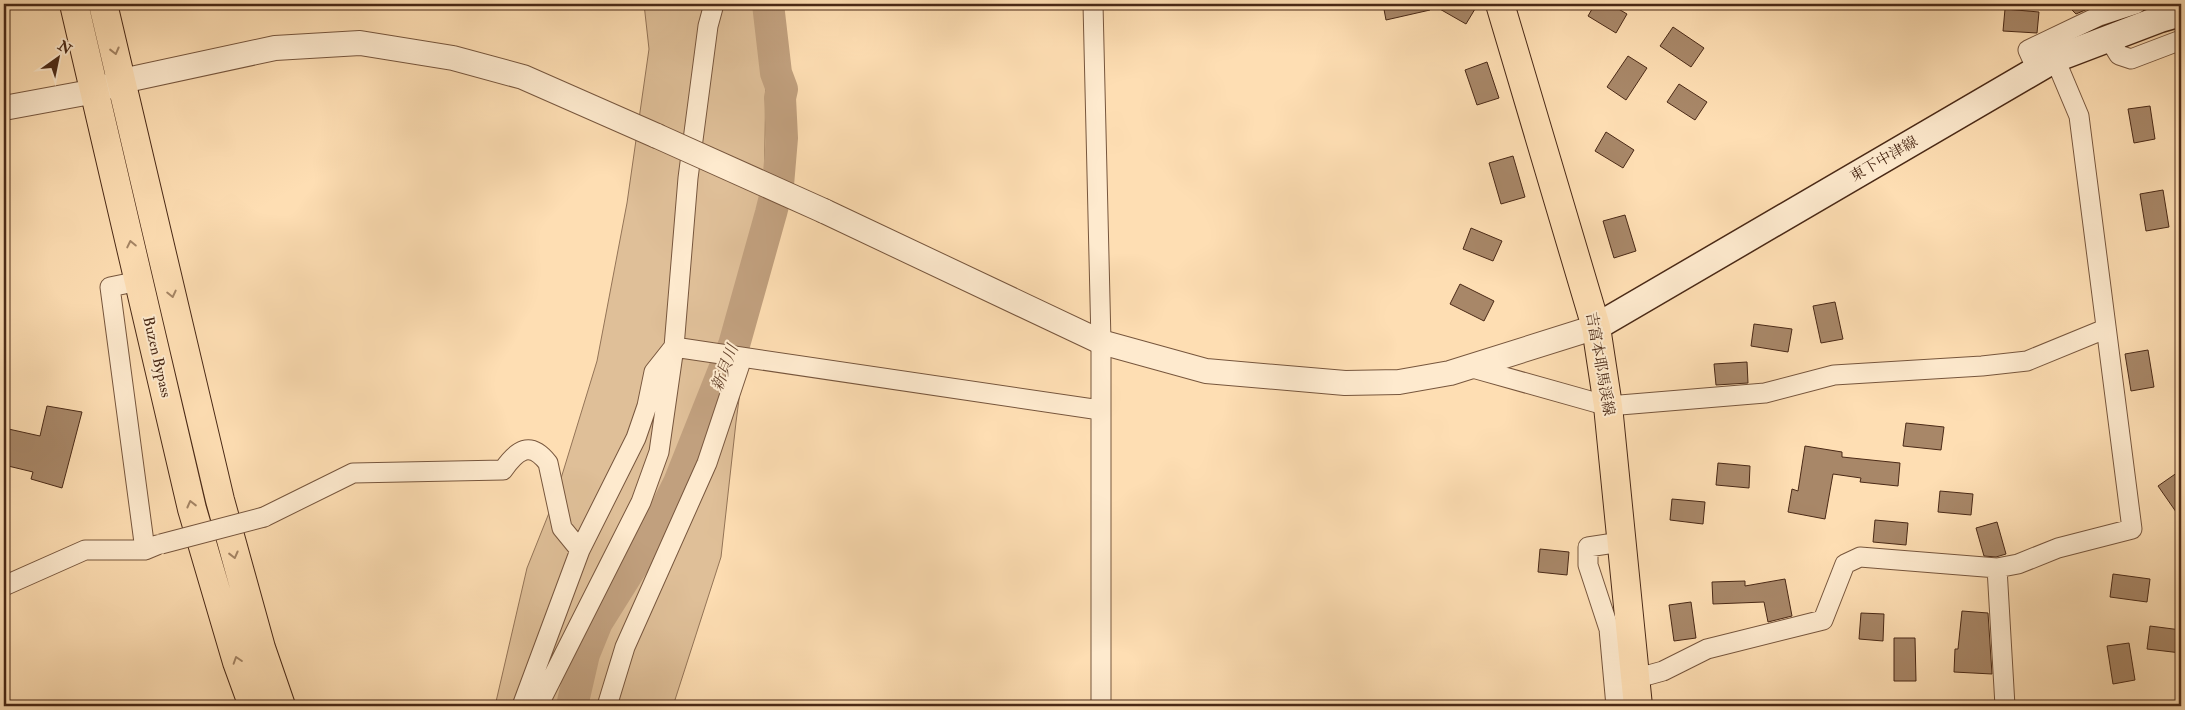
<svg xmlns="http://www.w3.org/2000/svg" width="2185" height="710" viewBox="0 0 2185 710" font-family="'IM FELL Double Pica','Noto Serif JP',serif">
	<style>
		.green { fill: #dfbf98; stroke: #947457 }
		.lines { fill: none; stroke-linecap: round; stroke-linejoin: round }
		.river { stroke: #c1a07e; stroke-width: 32 }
		.building { fill: #a88768; stroke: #4a2916 }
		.minor-casing { stroke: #77563d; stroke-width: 21 }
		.tertiary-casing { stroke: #77563d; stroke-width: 26 }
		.secondary-casing { stroke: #4a2916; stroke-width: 29 }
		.primary-casing { stroke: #4a2916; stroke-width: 30 }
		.trunk-casing { stroke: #4a2916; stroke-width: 30 }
		.minor { stroke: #feeace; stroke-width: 19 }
		.tertiary { stroke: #feeace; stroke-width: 24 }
		.secondary { stroke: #feeace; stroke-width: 26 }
		.primary { stroke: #fedeb3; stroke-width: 28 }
		.trunk { stroke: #fedeb3; stroke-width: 28 }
		.minor-bridge-casing { stroke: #77563d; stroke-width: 21; stroke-linecap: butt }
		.tertiary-bridge-casing { stroke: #77563d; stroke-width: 26; stroke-linecap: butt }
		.minor-bridge { stroke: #feeace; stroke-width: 19 }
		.tertiary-bridge { stroke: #feeace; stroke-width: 24 }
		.oneway { stroke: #a48464 }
		.labels { text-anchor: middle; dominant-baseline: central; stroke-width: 4; stroke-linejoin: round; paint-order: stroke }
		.street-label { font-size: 15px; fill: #4a2916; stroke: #feeace }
		.water-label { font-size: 16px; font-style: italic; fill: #684730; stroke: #feeace }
	</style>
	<rect width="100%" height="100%" fill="#fedeb3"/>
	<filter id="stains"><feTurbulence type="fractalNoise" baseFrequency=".004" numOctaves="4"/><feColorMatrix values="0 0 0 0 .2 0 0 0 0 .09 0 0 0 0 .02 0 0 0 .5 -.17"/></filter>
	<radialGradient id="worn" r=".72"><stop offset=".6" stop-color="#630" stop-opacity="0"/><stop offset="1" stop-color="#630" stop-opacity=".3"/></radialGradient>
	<path class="green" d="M644,4H767L764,211L736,422L721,557L673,706H495L527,568L555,498L597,361L627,203L649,49Z"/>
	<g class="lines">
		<path class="river" d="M572,706L584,654L597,622L659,523L679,483L734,345L771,213L778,185L782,138L780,98L782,89L776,73L768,4"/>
	</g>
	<path class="building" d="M1383,4H1430V10L1386,20Z
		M1431,4H1478L1466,24Z
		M1595,4H1610L1627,14L1616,33L1588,16Z
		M2066,4H2099L2076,14Z
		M2005,9L2039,12L2037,33L2003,31Z
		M1673,27L1704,48L1691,67L1660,46Z
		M1628,56L1647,68L1626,100L1607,87Z
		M1487,62L1499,98L1477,105L1465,70Z
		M1679,84L1707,102L1695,120L1667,102Z
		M2150,106L2155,139L2134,143L2128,109Z
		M1606,132L1634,150L1623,168L1595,151Z
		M1513,156L1525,197L1501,204L1489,163Z
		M2163,190L2169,227L2146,231L2140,194Z
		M1625,215L1636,251L1614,258L1603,221Z
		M1471,228L1502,241L1493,261L1463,249Z
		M1460,284L1494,301L1484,321L1450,304Z
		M1835,302L1843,339L1821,343L1813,306Z
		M1754,324L1792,329L1788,352L1751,346Z
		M2148,350L2154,387L2131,391L2125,354Z
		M1747,362L1748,383L1716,385L1714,364Z
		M47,406L82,412L62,488L31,479L33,472L4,465V428L40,436Z
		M1906,423L1944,427L1941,450L1903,446Z
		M1805,446L1842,452V457L1900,463L1898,486L1860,482L1861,478L1833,474L1825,519L1788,512L1792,489L1798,491Z
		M1718,463L1750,466L1749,488L1716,485Z
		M2181,470V519L2158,486Z
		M1940,491L1973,494L1971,515L1938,512Z
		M1672,499L1705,502L1703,524L1670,520Z
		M1875,520L1908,523L1906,545L1873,542Z
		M1997,522L2006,554L1996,557L1984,556L1976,528Z
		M1540,549L1569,552L1567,575L1538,572Z
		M2113,574L2150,579L2147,602L2110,597Z
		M1785,579L1792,616L1768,622L1764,602L1713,604L1712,582L1745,581V586Z
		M1691,602L1696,638L1674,641L1669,605Z
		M1962,611L1988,613L1992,674L1954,672L1955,649H1958Z
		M1861,613L1884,614L1883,641L1859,639Z
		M2150,626L2181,630V653L2147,649Z
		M1894,638H1915L1916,681H1894Z
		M2129,643L2135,680L2113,684L2107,646Z"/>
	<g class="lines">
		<g class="minor-casing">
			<path id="minor" d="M1093,4L1101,342V706
				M2109,39L2119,55L2131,59L2181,40
				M2037,70L2028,50L2099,16L2136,4
				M139,281L110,287L145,550
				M674,347L1100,410
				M1469,367L1608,406L1765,393L1834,375L1982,366L2027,361L2105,329
				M264,517L353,473L503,470C517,450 530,440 548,463L562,528L580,550
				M1997,568L2005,706
				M4,586L85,550H145L157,545
				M1634,679L1663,671L1707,649L1823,620L1845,564L1860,557L1997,568L2018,564L2058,548L2132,529L2079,116L2055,59
				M522,706L580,550L636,438L647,406L654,372L673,348
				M538,706L641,502L659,452L674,347L688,178L708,26L714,4
				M607,706L625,647L707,463L742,358
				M1616,706L1609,629L1588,565V547L1621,542"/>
		</g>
		<g class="tertiary-casing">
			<path id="tertiary" d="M4,108L96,91L122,81L275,48L360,43L453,58L523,77L657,136
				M824,211L1101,342L1206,371L1345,383L1399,382L1450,373L1596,327"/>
		</g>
		<g class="secondary-casing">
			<path id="secondary" d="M1596,327L2055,59L2160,19L2181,13"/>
		</g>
		<g class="primary-casing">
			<path id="primary" d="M1500,4L1596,327L1608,406L1638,706"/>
		</g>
		<g class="trunk-casing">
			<path id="trunk" d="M74,4L192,509L237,662L253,706
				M103,4L220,500L261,648L281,706"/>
		</g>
		<use href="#minor" class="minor"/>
		<use href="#tertiary" class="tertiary"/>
		<use href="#secondary" class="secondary"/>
		<use href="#primary" class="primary"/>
		<use href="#trunk" class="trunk"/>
		<g class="minor-bridge-casing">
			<path id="minor-bridge" d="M161,544L264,517"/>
		</g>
		<g class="tertiary-bridge-casing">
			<path id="tertiary-bridge" d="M657,136L824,211"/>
		</g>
		<use href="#minor-bridge" class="minor-bridge"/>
		<use href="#tertiary-bridge" class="tertiary-bridge"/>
	</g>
	<defs><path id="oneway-chevron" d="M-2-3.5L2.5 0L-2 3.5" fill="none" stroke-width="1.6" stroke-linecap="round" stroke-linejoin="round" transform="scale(1.25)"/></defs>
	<g class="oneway">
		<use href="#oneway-chevron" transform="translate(115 51) rotate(76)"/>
		<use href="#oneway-chevron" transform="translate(131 244) rotate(-102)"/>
		<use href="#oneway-chevron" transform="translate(172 294) rotate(77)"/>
		<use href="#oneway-chevron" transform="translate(191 504) rotate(-104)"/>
		<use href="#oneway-chevron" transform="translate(234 555) rotate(76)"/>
		<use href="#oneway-chevron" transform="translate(237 660) rotate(-108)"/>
	</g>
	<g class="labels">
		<g class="street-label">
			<text transform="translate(1884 159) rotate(-30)">東下中津線</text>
			<text transform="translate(157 357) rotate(77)">Buzen Bypass</text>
			<text transform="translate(1600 364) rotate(80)">吉富本耶馬渓線</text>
		</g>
		<g class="water-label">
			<text transform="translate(725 368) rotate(-69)">新貝川</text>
		</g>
	</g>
	<rect width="2185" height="710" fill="none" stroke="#fedeb3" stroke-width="20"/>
	<rect x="5" y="5" width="2175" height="700" fill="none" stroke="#4a2916" stroke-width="2.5"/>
	<rect x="10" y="10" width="2165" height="690" fill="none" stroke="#4a2916"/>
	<g transform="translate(58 58) rotate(33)" stroke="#feeace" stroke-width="4" paint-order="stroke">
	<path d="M0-4L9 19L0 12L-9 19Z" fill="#4a2916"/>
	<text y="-8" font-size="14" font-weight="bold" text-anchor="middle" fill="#4a2916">N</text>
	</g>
	<rect width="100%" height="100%" filter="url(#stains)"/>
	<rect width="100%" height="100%" fill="url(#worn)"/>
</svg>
